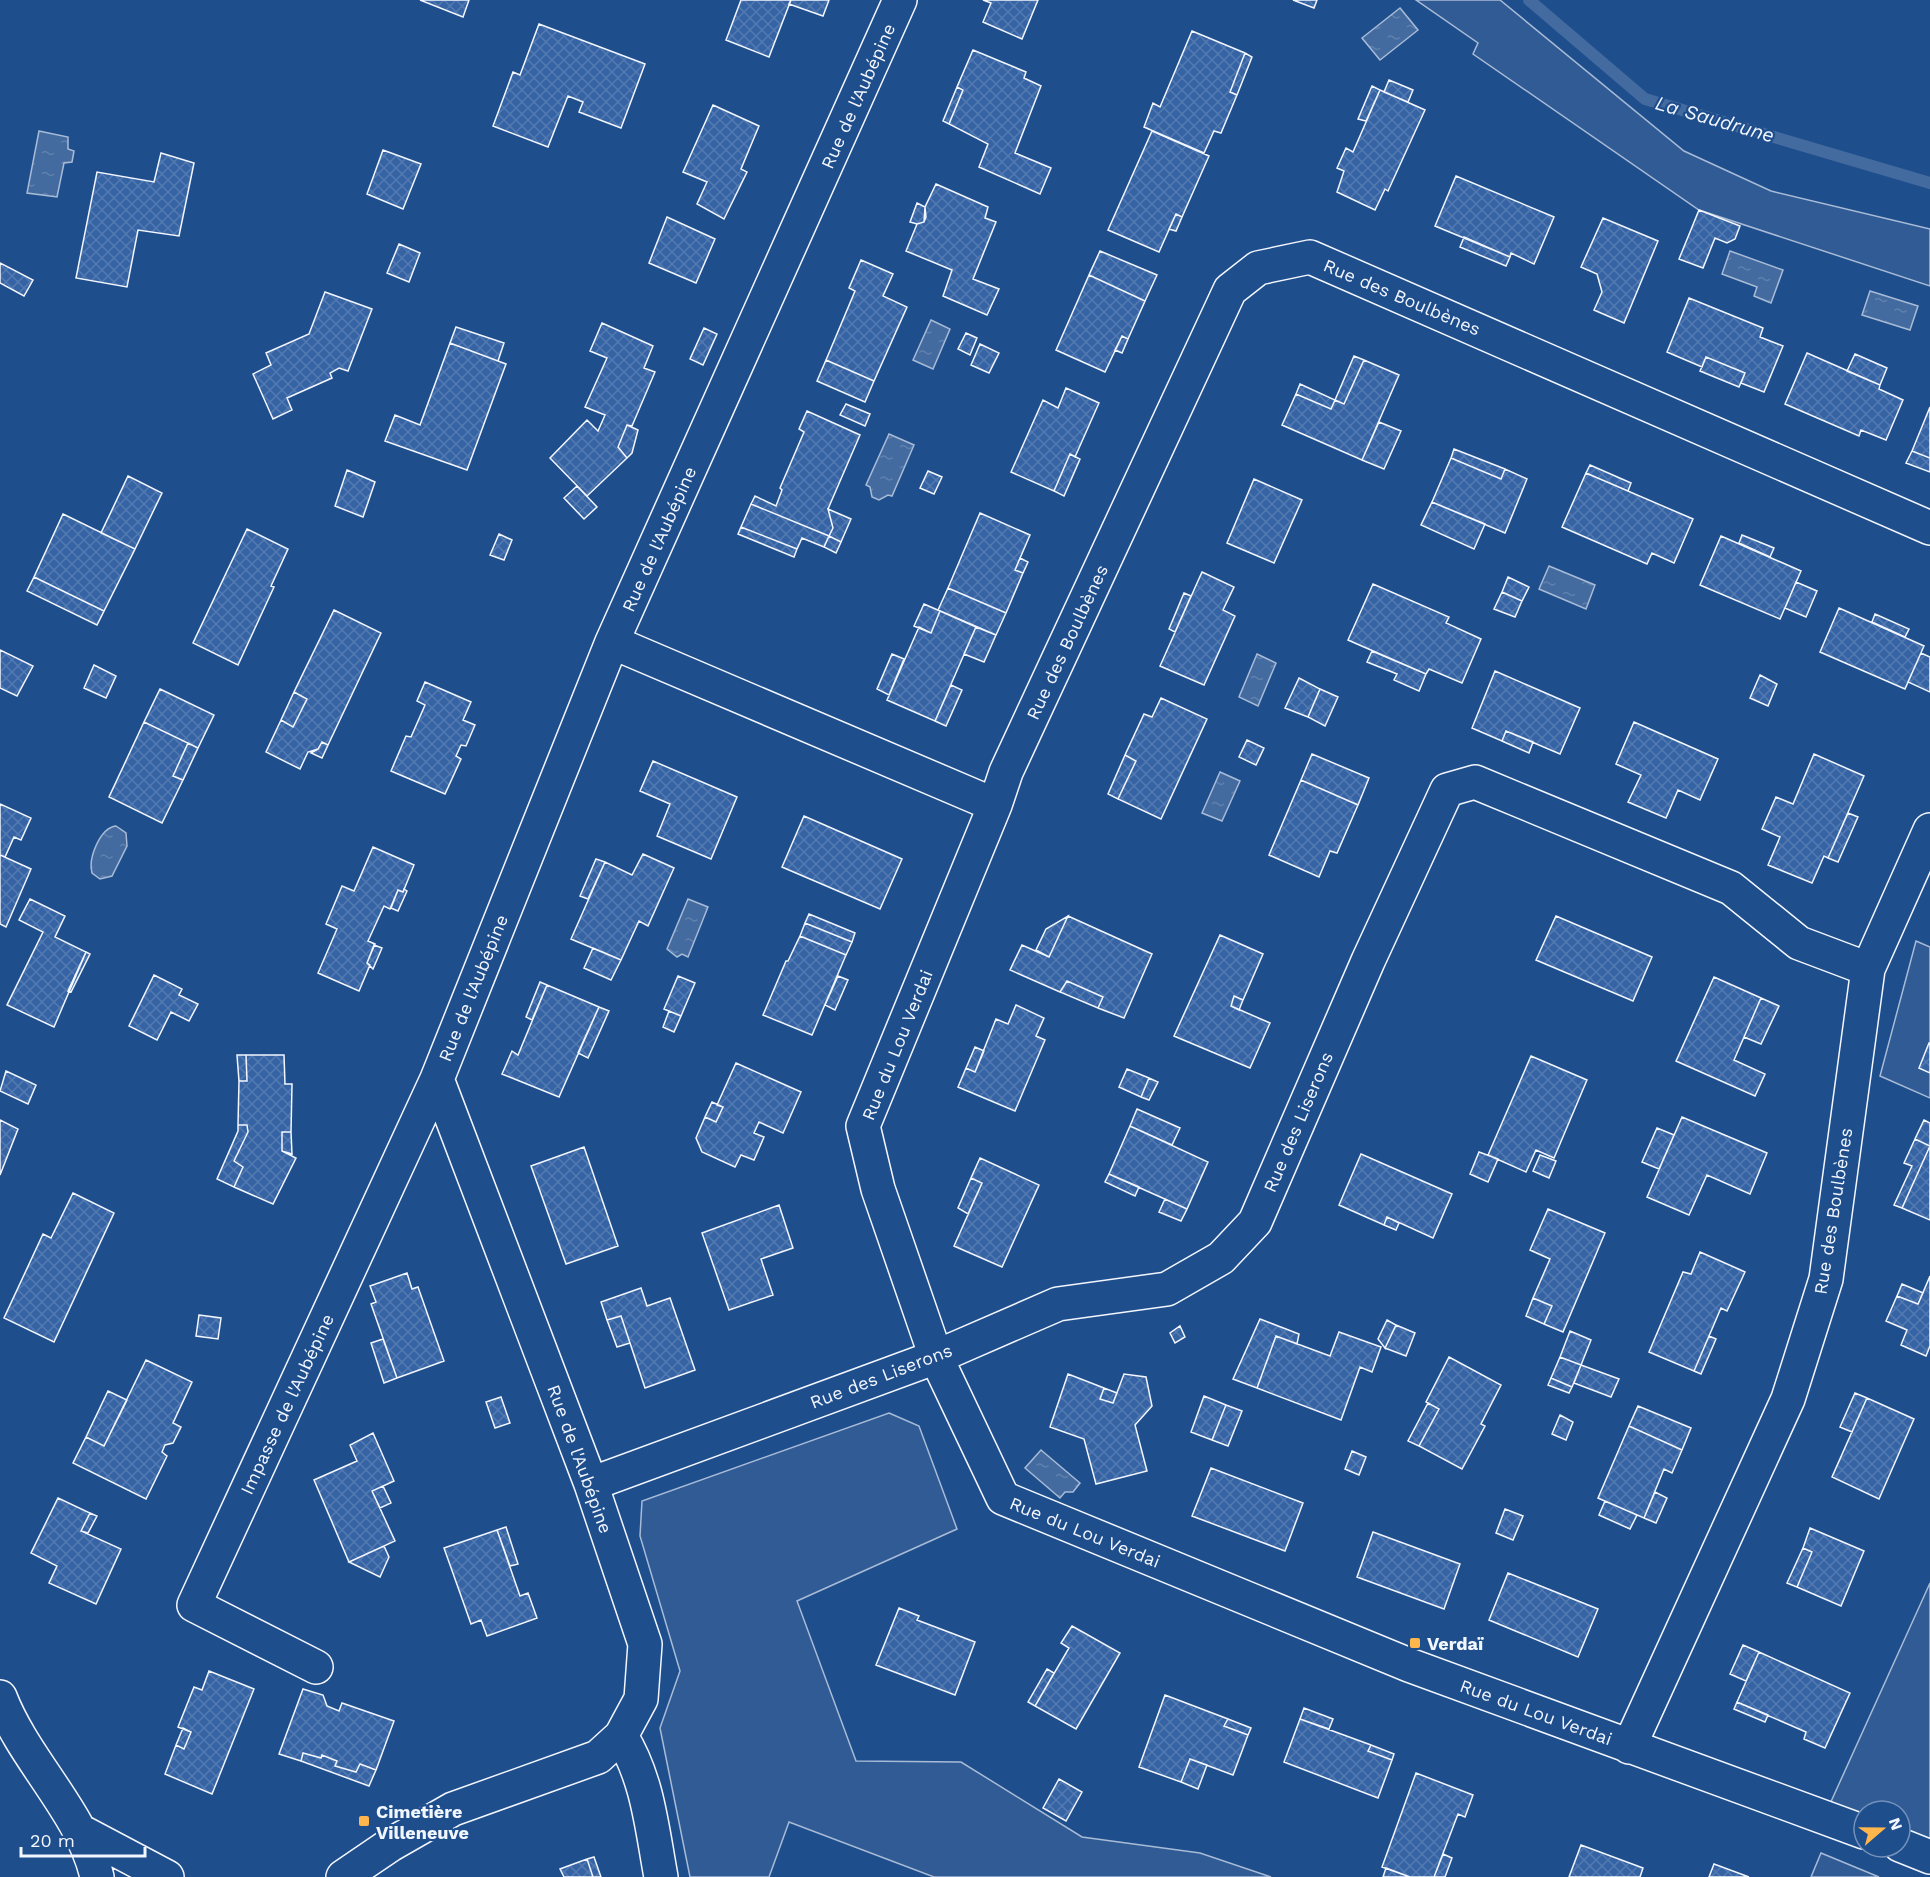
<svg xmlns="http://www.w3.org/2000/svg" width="1930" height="1877" viewBox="0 0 1930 1877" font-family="'Work Sans',sans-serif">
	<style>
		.built { fill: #305b95; stroke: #a8bbd7; stroke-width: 1.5 }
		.water { fill: url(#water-ripples); stroke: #a8bbd7; stroke-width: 1.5 }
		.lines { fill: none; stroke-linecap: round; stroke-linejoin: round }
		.stream { stroke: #446ba0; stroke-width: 12 }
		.building { fill: url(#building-cross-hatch); stroke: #f2f6ff; stroke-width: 1.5 }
		.minor-casing { stroke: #f2f6ff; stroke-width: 36 }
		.minor { stroke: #1f4e8c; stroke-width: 33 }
		.poi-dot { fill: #ffb74d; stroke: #1f4e8c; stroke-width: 2 }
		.labels { text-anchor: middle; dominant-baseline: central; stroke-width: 4.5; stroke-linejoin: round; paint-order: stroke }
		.street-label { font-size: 18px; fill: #f2f6ff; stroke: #1f4e8c }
		.poi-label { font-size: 18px; font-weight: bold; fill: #f2f6ff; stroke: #1f4e8c; text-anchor: start }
		.water-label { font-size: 20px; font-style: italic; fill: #f2f6ff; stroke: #1f4e8c }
	</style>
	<defs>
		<pattern id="water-ripples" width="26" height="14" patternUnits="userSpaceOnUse" patternTransform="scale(1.5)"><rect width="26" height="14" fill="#446ba0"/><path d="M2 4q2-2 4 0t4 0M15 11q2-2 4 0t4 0" fill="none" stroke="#5f81ae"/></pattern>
		<pattern id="building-cross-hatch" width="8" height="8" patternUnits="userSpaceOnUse" patternTransform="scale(1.5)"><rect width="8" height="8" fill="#3563a3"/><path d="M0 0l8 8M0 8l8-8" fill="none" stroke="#537ab1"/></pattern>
	</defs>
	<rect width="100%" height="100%" fill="#1f4e8c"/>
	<path class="built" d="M1416,0H1500L1684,151L1771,191L1930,229V286L1699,210L1473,54L1478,43Z
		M1916,941L1930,947V1098L1880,1076Z
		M889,1413L919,1426L957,1529L797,1601L856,1761L961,1762L1082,1837L1200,1853L1271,1877H934L789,1822L769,1877H690L660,1728L680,1671L640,1536L642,1501Z
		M1930,1583V1850L1900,1837V1811H1864V1821L1829,1806Z
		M1821,1853L1879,1877H1811Z"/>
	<path class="water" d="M1400,8L1418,30L1380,60L1362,38Z
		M39,131L68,137V149L74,151L72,162L64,163L57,197L27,193Z
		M1730,251L1783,270L1771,303L1754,296L1757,287L1722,274Z
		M1870,291L1918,306L1910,330L1862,315Z
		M931,320L950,329L933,369L913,360Z
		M889,434L914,445L892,496L888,495L879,500L872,497L870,487L866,485Z
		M1549,566L1595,585L1586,609L1539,589Z
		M1257,654L1276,663L1258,706L1239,697Z
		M1220,772L1240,781L1222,821L1202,813Z
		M116,826L126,833L127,846L112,876L100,879L92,873C88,858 100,828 116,826Z
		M688,899L708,907L688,957L682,954L677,957L667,949Z
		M1041,1450L1080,1483L1073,1492H1065L1060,1498L1025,1468Z"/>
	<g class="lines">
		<path class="stream" d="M1529,0L1645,99L1930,183"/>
	</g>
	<path class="building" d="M420,0H469L463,17Z
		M741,0H791L769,57L726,40Z
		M791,0H829L823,16L789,4Z
		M983,0H1038L1022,39L983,22L991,3Z
		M1293,0H1317L1314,8Z
		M539,24L645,64L621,128L579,112L583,102L568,96L548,147L493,126L513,72L520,75Z
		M1192,31L1245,53L1230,92L1237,95L1221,133L1214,131L1204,153L1144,127L1153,103L1160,107Z
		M973,50L1026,72L1024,78L1041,86L1015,153L1051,168L1040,194L979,167L988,144L949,124L963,90L957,87Z
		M1245,53L1252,57L1237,95L1230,92Z
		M1389,80L1413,90L1408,102L1384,92Z
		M1372,86L1380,90L1366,121L1358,119Z
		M957,87L963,90L949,124L943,121Z
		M1380,90L1425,110L1388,191L1385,189L1375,210L1337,192L1344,171L1337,168L1346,148L1353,152Z
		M713,105L759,126L741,169L747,172L724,219L697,204L707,182L683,172Z
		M1152,131L1209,156L1182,217L1176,214L1159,252L1108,230Z
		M383,150L421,164L403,209L367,194Z
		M161,153L194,163L179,236L138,230L127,287L76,278L97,172L154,182Z
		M1456,176L1554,217L1534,264L1511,253L1510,257L1435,226Z
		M936,184L988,207L985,218L996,222L973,279L999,289L987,315L943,296L952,270L906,251L917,224L924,222L925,207Z
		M917,203L925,207L926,217L924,222L917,224L910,222Z
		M1699,210L1740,226L1735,239L1727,243L1715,238L1703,268L1679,259Z
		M1176,214L1182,217L1176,231L1169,229Z
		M667,217L715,239L696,283L649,263Z
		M1603,218L1658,241L1624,323L1594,310L1602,292L1597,274L1581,267Z
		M1464,237L1510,257L1506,266L1460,247Z
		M399,244L420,253L409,282L387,273Z
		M1100,251L1157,275L1145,301L1089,275Z
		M861,260L893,274L883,296L907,307L874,381L826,360L855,291L849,288Z
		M0,263L33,280L24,296L0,283Z
		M1089,275L1145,301L1128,339L1122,336L1105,372L1056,350Z
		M325,292L372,309L348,371L339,368L330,373L332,378L287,398L292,410L273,419L253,374L271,365L266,353L309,334Z
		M1689,298L1763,328L1760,337L1783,346L1764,392L1741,383L1745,373L1706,357L1702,367L1667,352Z
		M602,323L653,346L644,368L655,372L632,426L627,425L618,447L627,458L587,496L550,458L587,420L598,431L605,415L585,407L607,358L590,351Z
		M456,327L504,343L498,361L450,343Z
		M704,328L717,334L703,365L690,359Z
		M966,333L977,338L970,355L958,349Z
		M1122,336L1128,339L1122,353L1115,350Z
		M450,343L506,364L467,470L385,441L395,415L420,425Z
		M980,344L999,353L989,373L971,365Z
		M1807,353L1880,385L1879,389L1903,400L1886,440L1861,430L1859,436L1785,404Z
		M1855,354L1887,368L1880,385L1847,371Z
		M1354,356L1364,360L1344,404L1335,400Z
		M1706,357L1745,373L1739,387L1700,371Z
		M826,360L874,381L865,402L817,381Z
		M1364,360L1399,375L1362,460L1282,425L1296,394L1331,409L1335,400L1344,404Z
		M1300,384L1335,400L1331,409L1296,394Z
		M1066,388L1099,403L1075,457L1070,454L1054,491L1011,472L1043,400L1058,408Z
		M846,404L870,414L865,426L840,415Z
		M1930,407V458L1912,451Z
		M807,411L860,435L828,509L833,528L829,536L751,504L755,496L776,506L782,490L780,488L804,432L799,429Z
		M1379,422L1401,431L1384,469L1362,460Z
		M627,425L638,430L632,453L627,458L618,447Z
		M1454,449L1505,469L1501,479L1451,458Z
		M1912,451L1930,458V472L1906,463Z
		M1070,454L1080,459L1064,496L1054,491Z
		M1451,458L1501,479L1505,469L1527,479L1505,533L1432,502Z
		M1590,465L1631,483L1628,491L1586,473Z
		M347,470L375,482L363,517L335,506Z
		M928,471L942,477L934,494L920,488Z
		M1586,473L1693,519L1674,563L1652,553L1647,564L1562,527Z
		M128,476L162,493L135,549L101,533Z
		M1254,479L1302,500L1274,563L1227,543Z
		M577,486L597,507L584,519L564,498Z
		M1432,502L1485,524L1474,549L1421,525Z
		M751,504L829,536L824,547L802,538L797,549L741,527Z
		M828,509L851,519L841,542L829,536L833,528Z
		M980,513L1030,535L1015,570L1023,573L1006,613L948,588Z
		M63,514L135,549L104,611L34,577Z
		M741,527L797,549L794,557L738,534Z
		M247,529L288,549L271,586L274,587L238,665L193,643Z
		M499,534L512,540L504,560L490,555Z
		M1742,535L1774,548L1770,557L1739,543Z
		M829,536L841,542L836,553L824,547Z
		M1721,536L1801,571L1780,619L1700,585Z
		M1020,558L1028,562L1023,573L1015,570Z
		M1202,572L1234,587L1223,610L1235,616L1204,685L1160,666Z
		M34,577L104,611L97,625L27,591Z
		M1508,577L1529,587L1522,601L1502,592Z
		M1796,582L1817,591L1806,617L1785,608Z
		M1373,584L1449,617L1446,623L1481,639L1462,683L1429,669L1426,674L1348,640Z
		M948,588L1006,613L996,635L938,610Z
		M1502,592L1522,601L1515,617L1494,609Z
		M1184,593L1191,596L1175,632L1169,629Z
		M924,604L940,611L931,633L914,626Z
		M1839,608L1924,646L1905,689L1820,652Z
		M334,610L381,633L328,745L322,742L318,749L308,752L300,769L266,752L281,720L293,727L307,699L294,692Z
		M940,611L976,627L935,721L887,700L919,627L931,633Z
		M1875,614L1909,629L1905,637L1872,622Z
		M976,627L996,635L984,662L964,654Z
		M0,650L33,666L17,696L0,688Z
		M1372,651L1426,674L1419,691L1394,680L1397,674L1367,662Z
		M1921,653L1930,657V692L1908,682Z
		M892,654L904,659L889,695L877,689Z
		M94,665L116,676L106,698L84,688Z
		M1495,671L1580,708L1560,754L1506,731L1502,741L1472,728Z
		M1760,675L1777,684L1768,706L1750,698Z
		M1299,678L1320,689L1308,717L1285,708Z
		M425,682L471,702L463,720L475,725L466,746L461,745L456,756L461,759L445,794L391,771L406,736L411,737L425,705L417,701Z
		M951,685L962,690L946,726L935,721Z
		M160,689L214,715L198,748L144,722Z
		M1320,689L1338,697L1325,726L1308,717Z
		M294,692L307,699L293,727L281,720Z
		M1161,698L1207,719L1161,819L1118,799L1136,761L1125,755L1144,714L1152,717Z
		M144,722L188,743L173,776L183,780L162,823L109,797Z
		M1634,722L1718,759L1700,800L1678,790L1666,818L1628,802L1641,775L1616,764Z
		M1506,731L1533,742L1529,753L1502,741Z
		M1247,740L1264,748L1256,765L1239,757Z
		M322,742L328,745L322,758L311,753L318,749Z
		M188,743L198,748L183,780L173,776Z
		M1312,754L1369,778L1358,805L1301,780Z
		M1814,754L1864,776L1828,858L1824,856L1812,883L1768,865L1780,837L1762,829L1776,797L1793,804Z
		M1125,755L1136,761L1118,799L1108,794Z
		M653,761L737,797L711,859L657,836L670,804L640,791Z
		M1301,780L1358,805L1337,853L1330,851L1319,877L1269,855Z
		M0,804L31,818L21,840L14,837L5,857L0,855Z
		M1848,813L1858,817L1838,862L1828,858Z
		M804,816L902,859L880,909L782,867Z
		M373,847L414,865L403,892L398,890L390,909L384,906L368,941L375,944L367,963L370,965L359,991L318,973L337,929L326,924L342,886L354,891Z
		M643,854L674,868L648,926L639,921L621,960L571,939L605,862L632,875Z
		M0,855L31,869L6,927L0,924Z
		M596,859L605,862L588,899L580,896Z
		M404,889L407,891L398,911L391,908L398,890L403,892Z
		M30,899L65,916L55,937L86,952L54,1027L7,1005L43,932L19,920Z
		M809,914L855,933L852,942L805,923Z
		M1068,916L1049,957L1036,950L1046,929Z
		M1068,916L1152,954L1124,1018L1098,1008L1103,997L1067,981L1060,992L1010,970L1022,945L1049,957Z
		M1556,916L1652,957L1633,1001L1536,960Z
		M805,923L852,942L846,955L800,936Z
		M1220,935L1263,954L1243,1000L1234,996L1231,1006L1270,1023L1250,1068L1174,1036Z
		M800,936L846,955L812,1035L763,1015L786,961H788Z
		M374,945L382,948L373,969L367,963Z
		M593,948L621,960L611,980L584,968Z
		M86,952L90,954L71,992L68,991Z
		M154,975L182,989L179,995L198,1004L189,1021L171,1012L157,1040L129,1026Z
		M678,976L695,983L681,1016L664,1009Z
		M838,976L848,980L835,1010L825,1005Z
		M1714,977L1761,998L1734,1060L1765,1074L1755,1096L1676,1061Z
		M1067,981L1103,997L1098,1008L1060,992Z
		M540,982L547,985L532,1020L526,1017Z
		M547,985L599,1007L559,1097L502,1074L512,1051L518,1055Z
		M1234,996L1243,1000L1239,1010L1231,1006Z
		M1761,998L1779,1006L1761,1044L1744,1037Z
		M1016,1005L1044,1018L1036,1036L1045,1040L1015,1111L958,1087L966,1068L975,1072L996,1019L1008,1024Z
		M599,1007L609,1011L588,1058L578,1053Z
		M669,1011L681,1016L674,1032L663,1027Z
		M1929,1043H1930V1073L1919,1068Z
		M975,1047L984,1051L975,1072L966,1068Z
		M237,1055H246L247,1081H239Z
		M246,1055H284L285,1084H292L291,1132H282V1151L296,1158L273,1204L234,1187L243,1167L234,1161L248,1132L247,1125H238L239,1081H247Z
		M1531,1056L1587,1080L1554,1158L1536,1150L1526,1172L1488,1155Z
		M736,1063L801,1092L783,1133L759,1122L754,1133L764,1137L754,1160L741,1155L735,1167L702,1152L696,1138L705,1117L716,1122L723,1107L717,1105Z
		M1127,1069L1149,1078L1141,1097L1119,1087Z
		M6,1071L36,1085L28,1104L0,1091Z
		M1149,1078L1158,1082L1149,1100L1141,1097Z
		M712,1102L723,1107L716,1122L705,1117Z
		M1137,1109L1180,1128L1172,1145L1130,1126Z
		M1682,1117L1767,1153L1750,1194L1707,1175L1689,1215L1647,1197Z
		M0,1120L18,1129L0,1175Z
		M1924,1120L1930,1123V1146L1915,1139Z
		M238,1125H247L248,1132L234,1161L243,1167L234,1187L217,1179L238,1131Z
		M1130,1126L1208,1162L1187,1209L1109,1174Z
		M1657,1128L1674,1135L1659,1169L1642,1162Z
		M282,1132H291L292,1154L282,1151Z
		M1915,1139L1930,1146L1902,1208L1894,1205L1912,1166L1904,1163Z
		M1930,1146V1220L1902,1208Z
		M584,1147L618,1246L566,1264L531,1166Z
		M1479,1152L1498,1159L1488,1182L1470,1174Z
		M1361,1154L1452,1194L1433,1238L1387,1217L1384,1225L1339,1205Z
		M1540,1155L1556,1161L1549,1178L1533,1171Z
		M980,1158L1039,1185L1002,1267L954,1246L982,1183L971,1178Z
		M1109,1174L1139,1187L1135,1196L1105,1182Z
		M971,1178L982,1183L968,1214L958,1208Z
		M73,1193L114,1213L54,1342L4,1318L43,1234L51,1238Z
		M1165,1199L1187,1209L1181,1221L1159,1212Z
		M779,1205L793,1248L761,1259L773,1295L729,1310L702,1233Z
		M1548,1209L1605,1233L1563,1332L1544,1324L1552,1306L1533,1298L1550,1259L1530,1250Z
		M1387,1217L1399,1223L1396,1230L1384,1225Z
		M1700,1252L1745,1272L1727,1311L1721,1308L1694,1371L1649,1352L1683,1272L1691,1274Z
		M407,1273L412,1289L418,1287L444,1361L397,1378L371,1304L376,1302L370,1286Z
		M1930,1276V1346L1926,1356L1901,1345L1907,1330L1886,1321L1897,1296L1918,1304Z
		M1902,1284L1923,1293L1918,1304L1897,1296Z
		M641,1288L647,1306L670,1298L695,1370L645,1388L621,1316L607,1320L601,1302Z
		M1533,1298L1552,1306L1544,1324L1526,1316Z
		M199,1315L221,1318L218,1339L196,1336Z
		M621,1316L630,1343L617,1347L607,1320Z
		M1260,1319L1299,1334L1297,1344L1276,1336L1257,1388L1233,1379Z
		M1387,1320L1396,1325L1385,1348L1378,1339Z
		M1396,1325L1415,1333L1406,1356L1385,1348Z
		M1180,1326L1185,1337L1175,1343L1170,1333Z
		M1570,1331L1591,1340L1581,1365L1560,1357Z
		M1339,1332L1381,1347L1372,1372L1360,1367L1341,1420L1257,1388L1276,1336L1330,1356Z
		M1709,1336L1716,1339L1701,1374L1694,1371Z
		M383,1339L397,1378L384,1383L371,1343Z
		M1449,1357L1501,1385L1481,1424L1485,1426L1462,1469L1419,1446L1439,1409L1426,1402Z
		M1560,1357L1581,1365L1572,1387L1551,1378Z
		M146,1360L192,1382L173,1423L181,1427L173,1443L165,1445L162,1452L167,1456L146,1499L73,1463L86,1437L104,1446Z
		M1581,1365L1619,1379L1611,1397L1574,1383Z
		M1068,1374L1104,1388L1100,1399L1113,1403L1124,1374L1146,1377L1152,1406L1135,1425L1147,1471L1096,1484L1084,1439L1050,1427Z
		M1551,1378L1572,1387L1569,1393L1548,1385Z
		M1104,1388L1117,1393L1113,1403L1100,1399Z
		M108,1391L127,1400L104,1446L86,1437Z
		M1855,1393L1867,1398L1852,1432L1840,1427Z
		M1204,1396L1226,1405L1212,1440L1191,1432Z
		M501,1397L510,1423L495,1428L486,1402Z
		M1867,1398L1914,1419L1879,1499L1832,1477Z
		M1428,1403L1439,1409L1419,1446L1408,1441Z
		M1226,1405L1242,1411L1228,1446L1212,1440Z
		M1638,1406L1691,1428L1682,1450L1629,1426Z
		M1560,1415L1573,1422L1566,1440L1552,1434Z
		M1629,1426L1682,1450L1672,1473L1664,1469L1644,1518L1598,1498Z
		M373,1433L394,1481L372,1491L395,1541L349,1562L314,1480L357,1461L350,1445Z
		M1352,1451L1366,1457L1359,1475L1345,1469Z
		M1211,1468L1303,1503L1285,1551L1192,1516Z
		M383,1486L391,1503L380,1508L372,1491Z
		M1655,1492L1667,1498L1656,1523L1644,1518Z
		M58,1498L90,1513L81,1531L121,1549L96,1604L49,1583L57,1566L31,1553Z
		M1605,1501L1637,1515L1630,1529L1599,1515Z
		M1505,1509L1523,1516L1513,1540L1496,1533Z
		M90,1513L97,1516L88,1533L81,1531Z
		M506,1527L518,1564L510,1566L497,1530Z
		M1810,1528L1864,1551L1841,1606L1797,1587L1812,1552L1803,1548Z
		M497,1530L520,1596L528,1593L537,1618L487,1636L481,1620L471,1624L444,1548Z
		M1373,1532L1460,1564L1444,1609L1357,1577Z
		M384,1546L389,1557L380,1577L349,1562Z
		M1803,1548L1812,1552L1797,1587L1787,1583Z
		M1508,1573L1598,1609L1578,1657L1489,1620Z
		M899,1608L919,1616L917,1620L975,1642L955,1695L876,1665Z
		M1072,1626L1120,1653L1076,1729L1035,1706L1069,1648L1061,1643Z
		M1743,1645L1759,1652L1746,1681L1730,1674Z
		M1759,1652L1850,1693L1825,1748L1804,1739L1806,1732L1737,1702Z
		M1047,1669L1054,1673L1035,1706L1028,1702Z
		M209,1671L254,1689L212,1794L165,1774L176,1745L184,1749L191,1732L178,1727L194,1687L202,1690Z
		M303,1689L323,1695L327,1706L339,1711L342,1703L394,1721L376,1770L360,1764L356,1772L335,1766L337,1761L322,1755L321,1758L303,1753L301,1761L279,1754Z
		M1165,1695L1228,1719L1224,1726L1248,1735L1233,1775L1190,1759L1181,1782L1139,1767Z
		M1737,1702L1768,1715L1765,1722L1734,1709Z
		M1304,1708L1333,1719L1329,1729L1300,1719Z
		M1228,1719L1251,1728L1248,1735L1224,1726Z
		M1300,1719L1371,1745L1368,1751L1392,1760L1378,1798L1284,1762Z
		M183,1728L191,1732L184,1749L176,1745Z
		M1371,1745L1394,1754L1392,1760L1368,1751Z
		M303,1753L321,1758L322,1755L337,1761L335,1766L356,1772L360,1764L376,1770L369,1786L301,1761Z
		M1190,1759L1207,1765L1198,1789L1181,1782Z
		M1416,1773L1473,1795L1465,1817L1458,1814L1434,1877H1410L1382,1867Z
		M1059,1779L1082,1792L1066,1821L1043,1808Z
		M1581,1845L1643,1868L1640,1877H1569Z
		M1443,1854L1452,1858L1445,1877H1434Z
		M594,1857L601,1877H593L587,1859Z
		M587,1859L593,1877H564L560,1869Z
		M1714,1864L1749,1877H1709Z
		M1386,1868L1410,1877H1383Z"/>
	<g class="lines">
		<g class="minor-casing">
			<path id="minor" d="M612,642L995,805
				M591,1484L936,1357L1058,1304L1167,1289L1221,1258L1255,1222L1368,961L1447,790L1475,782L1731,888L1799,943L1868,969
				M316,1667L194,1605L437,1079
				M0,1697C24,1760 83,1813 97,1877
				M621,1736C648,1779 652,1829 661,1877
				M1629,1747L1788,1399L1826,1279L1868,969L1930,830
				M82,1832L167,1877
				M1864,1832L1409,1665L1003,1498L936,1357L878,1189L863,1126L995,805L1006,772L1230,290L1258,268L1310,257L1930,528
				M1900,1845L1930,1857
				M343,1877L390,1845L453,1809L598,1757L621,1736L641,1699L645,1644L591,1484L437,1079L612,642L900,0"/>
		</g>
		<use href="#minor" class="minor"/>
	</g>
	<g class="poi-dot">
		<rect x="1409" y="1637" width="12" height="12" rx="3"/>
		<rect x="358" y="1815" width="12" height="12" rx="3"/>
	</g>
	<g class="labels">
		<g class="street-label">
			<text transform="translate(858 96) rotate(-66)">Rue de l'Aubépine</text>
			<text transform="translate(1402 297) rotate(23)">Rue des Boulbènes</text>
			<text transform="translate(659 539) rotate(-66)">Rue de l'Aubépine</text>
			<text transform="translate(1067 642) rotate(-65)">Rue des Boulbènes</text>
			<text transform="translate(473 988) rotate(-68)">Rue de l'Aubépine</text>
			<text transform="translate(897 1045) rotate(-68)">Rue du Lou Verdai</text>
			<text transform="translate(1298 1122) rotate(-67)">Rue des Liserons</text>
			<text transform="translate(1833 1211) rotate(-81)">Rue des Boulbènes</text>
			<text transform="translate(881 1376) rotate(-21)">Rue des Liserons</text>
			<text transform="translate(287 1404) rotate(-65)">Impasse de l'Aubépine</text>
			<text transform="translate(580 1459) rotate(70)">Rue de l'Aubépine</text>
			<text transform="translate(1085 1532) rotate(22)">Rue du Lou Verdai</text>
			<text transform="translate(1536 1712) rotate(20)">Rue du Lou Verdai</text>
		</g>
		<g class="poi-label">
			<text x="1427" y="1643">Verdaï</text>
			<text x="376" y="1811">Cimetière<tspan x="376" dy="21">Villeneuve</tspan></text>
		</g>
		<g class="water-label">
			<text transform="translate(1715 119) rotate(16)">La Saudrune</text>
		</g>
	</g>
	<g transform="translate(1882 1829) rotate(70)"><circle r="28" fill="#1f4e8c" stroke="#7391ba" stroke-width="1.5"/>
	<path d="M0-4.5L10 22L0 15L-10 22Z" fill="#ffb74d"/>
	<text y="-9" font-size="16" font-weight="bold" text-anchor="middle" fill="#f2f6ff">N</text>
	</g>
	<path d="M21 1847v9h124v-9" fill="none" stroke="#f2f6ff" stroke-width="3"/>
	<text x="30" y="1847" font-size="18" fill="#f2f6ff" stroke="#1f4e8c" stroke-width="4.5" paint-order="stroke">20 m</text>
</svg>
